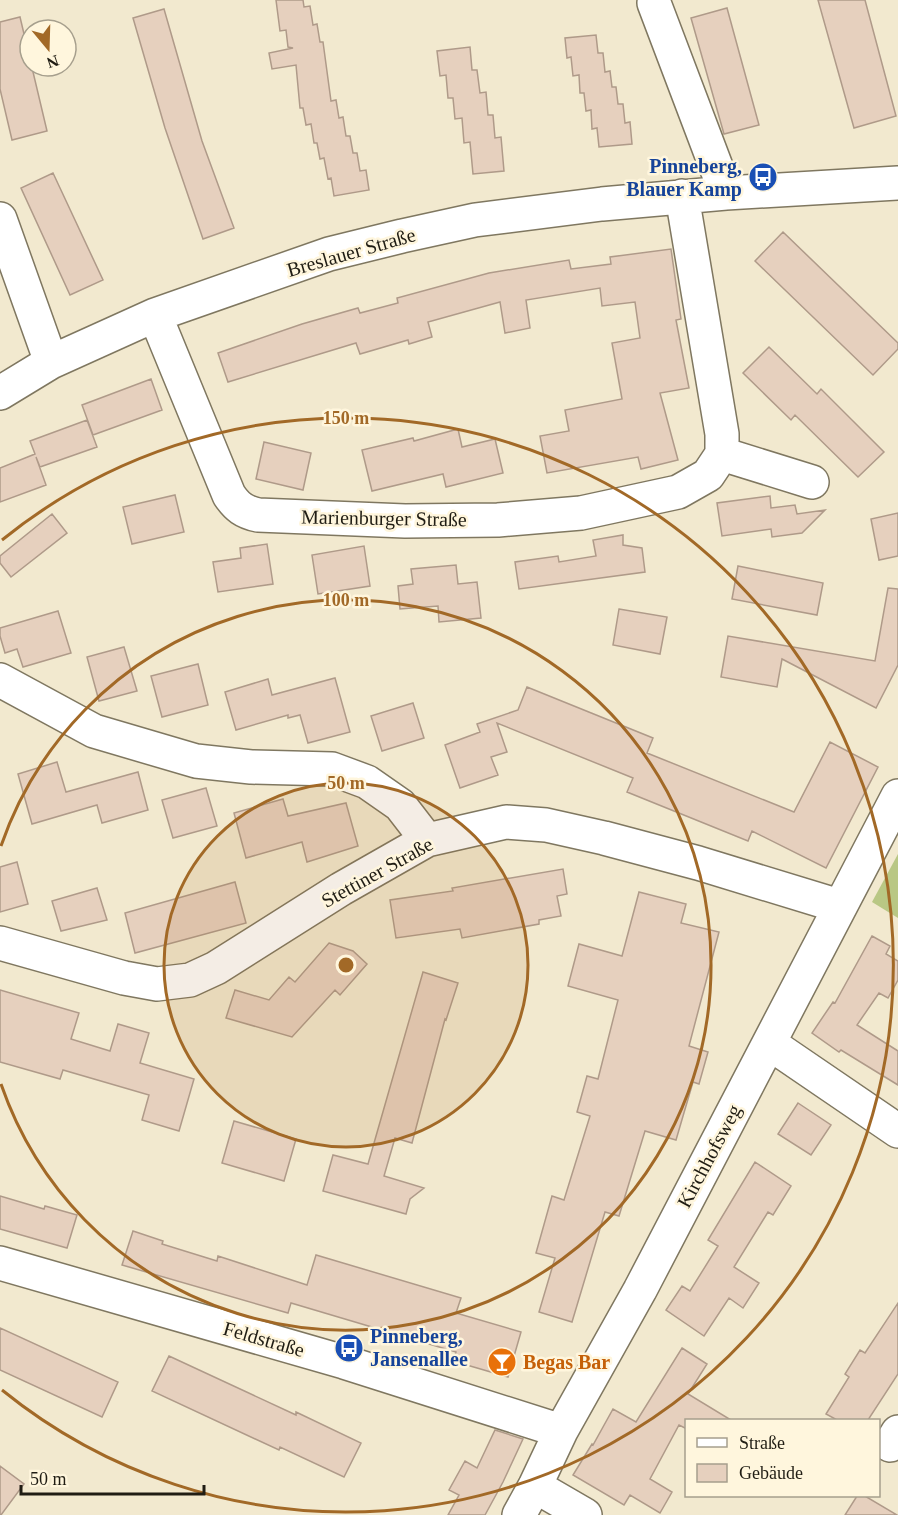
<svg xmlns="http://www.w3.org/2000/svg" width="898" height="1515" viewBox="0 0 898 1515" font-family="'Times New Roman',serif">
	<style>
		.green { fill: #b9c784 }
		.building { fill: #e6d0be; stroke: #af9a89; stroke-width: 1.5 }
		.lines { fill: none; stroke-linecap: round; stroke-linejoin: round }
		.minor-casing { stroke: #7f7760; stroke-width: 36 }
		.minor { stroke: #fff; stroke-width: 33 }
		.ring { fill: none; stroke: #a26927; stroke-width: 3 }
		.labels { text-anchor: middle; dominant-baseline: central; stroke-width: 5; stroke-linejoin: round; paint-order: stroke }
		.transit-label { font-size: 20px; font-weight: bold; fill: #164399; stroke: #fff6dd; text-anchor: end }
		.street-label { font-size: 20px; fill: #201d14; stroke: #fff6dd }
		.food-label { font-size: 20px; font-weight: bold; fill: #c56008; stroke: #fff6dd; text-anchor: start }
		.centre { fill: #a26927; stroke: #fff6dd; stroke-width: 3 }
		.ring-label { font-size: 18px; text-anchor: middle; font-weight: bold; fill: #a26927; stroke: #fff6dd; stroke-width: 5; stroke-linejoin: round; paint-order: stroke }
	</style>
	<rect width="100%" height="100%" fill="#f2e9cf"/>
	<path class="green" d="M898,854V918L872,902Z"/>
	<path class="building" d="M276,0H303L304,7L310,6L313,25L317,24L320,42H323L331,101L336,100L339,118L343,117L346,136H350L353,153H357L360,171L366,170L369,190L334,196L331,178L328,179L324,158L320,159L317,143H314L311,124L306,125L303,108H300L296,65L272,69L269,53L293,48L288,47L286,30L280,31Z
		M818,0H865L896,116L854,128Z
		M727,8L759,125L724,134L691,18Z
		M164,9L202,141L234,228L203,239L165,128L133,18Z
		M20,17L47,131L12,140L0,89V22Z
		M596,35L598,53H603L605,72L610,71L612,87H616L618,104H623L625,123L630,122L632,144L599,147L597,128L592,129L591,110L586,111L584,93H580L579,75L573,76L571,57L567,58L565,38Z
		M470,47L472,70H477L480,93L486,92L488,115H493L495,138L501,137L504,171L473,174L470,142L464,143L462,118L455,119L453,98H448L446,75L440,76L437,51Z
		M53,173L103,280L70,295L21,188Z
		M783,232L898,343V349L873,375L755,261Z
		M671,249L681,319L676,320L689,388L660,393L678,460L641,469L638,457L547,473L540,436L569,431L565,410L622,399L612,343L640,338L635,302L602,306L600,288L526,300L530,328L505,333L500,302L428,322L432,337L409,344L408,340L360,354L356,343L228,382L218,353L302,324L358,308L360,313L398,303L397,298L489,273L569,260L571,269L611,264L610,257Z
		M769,347L817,394L821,389L884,452L858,477L795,415L791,420L743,373Z
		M151,379L162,410L93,435L82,405Z
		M87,420L97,447L40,467L36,457L46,485L0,502V468L35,454L30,441Z
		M458,429L462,447L495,439L503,473L446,487L443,474L372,491L362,450L413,438L414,441Z
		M264,442L311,453L303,490L256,479Z
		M175,495L184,532L132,544L123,507Z
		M770,496L771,508L795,505L797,514L825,510L802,533L772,537L771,529L722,536L717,503Z
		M898,513V556L879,560L871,519Z
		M52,514L67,533L11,577L0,563V556Z
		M623,535V545L642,548L645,572L519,589L515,562L558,556L559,562L596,556L593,540Z
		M267,544L273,584L218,592L213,562L241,558L240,548Z
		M364,546L370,586L318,594L312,555Z
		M456,565L458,584L477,582L481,618L439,622L438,606L400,609L398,586L413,584L411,569Z
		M738,566L823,583L817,615L732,599Z
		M888,588L898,589V665L876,708L782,659L777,687L721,677L728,636L875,661Z
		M619,609L667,617L660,654L613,645Z
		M58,611L71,653L23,667L17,649L5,653L0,636V628Z
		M124,647L137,691L99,701L87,657Z
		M198,664L208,705L162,717L151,676Z
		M335,678L350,732L308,743L300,715L288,718V715L236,730L225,692L268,679L272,695Z
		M527,687L653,738L647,753L794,812L830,742L878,767L826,868L752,831L748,841L627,792L633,778L497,723L507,752L491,757L498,775L460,788L445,745L480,732L477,724L518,710Z
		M413,703L424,738L382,751L371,716Z
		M57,762L66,792L138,772L148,810L102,823L97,805L32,824L18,774Z
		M206,788L217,826L173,838L162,800Z
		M283,799L288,816L346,803L358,846L307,862L302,842L246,858L234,813Z
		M17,862L28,904L0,912V867Z
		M563,869L567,894L557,896L561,916L539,920V924L462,938L460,929L396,938L390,900L453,891L452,888Z
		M235,882L246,923L135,953L125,913Z
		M97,888L107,920L61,931L52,901Z
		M639,892L686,904L681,923L719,932L689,1046L708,1052L699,1084L693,1082L676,1140L645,1131L619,1216L605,1212L572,1322L539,1312L555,1258L536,1253L552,1196L564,1200L590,1116L577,1112L587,1076L598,1079L618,1000L568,986L579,944L622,956Z
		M872,936L890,946L886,954L898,961V980L888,998L879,993L857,1025L898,1051V1085L841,1050L839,1052L812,1033L833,1002L835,1003Z
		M329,943L353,951L367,964L340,995L335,990L292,1037L226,1018L235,990L269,1000L289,977L295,982Z
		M423,972L458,983L446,1020L445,1019L412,1143L395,1138L384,1176L424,1188L410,1199L406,1214L323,1191L333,1155L368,1164Z
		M0,990L79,1013L71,1039L110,1051L118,1024L149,1033L140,1063L194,1079L179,1131L142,1120L149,1095L63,1070L60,1079L0,1062Z
		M798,1103L831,1125L811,1155L778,1134Z
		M234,1121L296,1139L284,1181L222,1163Z
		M755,1162L791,1186L773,1215L768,1212L734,1267L759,1283L743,1308L729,1298L704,1336L666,1310L682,1286L690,1291L718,1246L708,1240Z
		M0,1196L44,1209L45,1206L77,1215L67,1248L0,1229Z
		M133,1231L163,1241L162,1244L217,1261L218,1256L307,1285L316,1255L461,1298L456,1313L521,1332L508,1377L453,1361L456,1352L291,1303L288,1313L122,1265Z
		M898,1303V1374L868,1420H837L826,1414L849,1377L845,1374L860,1350L865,1353Z
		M0,1328L118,1382L102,1417L0,1370Z
		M682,1348L707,1364L688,1394L731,1420H687V1429L679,1425L650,1479L672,1492L660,1513L630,1495L624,1505L573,1475L592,1444L593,1445L613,1409L636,1422Z
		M169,1356L296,1415V1412L361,1443L344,1477L280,1447L279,1450L152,1391Z
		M495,1430L523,1439L503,1482L485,1515H448L459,1495L449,1490L465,1461L477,1468Z
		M0,1466L24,1484L1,1515H0Z
		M857,1496H865L897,1515H845Z"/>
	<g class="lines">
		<g class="minor-casing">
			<path id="minor" d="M654,3L726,193
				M0,219L51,362
				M155,315L229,495C237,507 244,512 258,515L405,521L498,520L581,513L678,492L708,475L722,454V434L682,196
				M0,393L51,362L155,315L329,254L402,236L475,220L602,204L726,193L898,183
				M722,454L812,482
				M0,680L94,731L196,761L251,767L332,769L367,782L400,805L427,840
				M0,943L124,978L157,984L190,980L216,968L341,889L427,840L506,822L546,825L604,838L698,863L839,906
				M769,1043L898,1131
				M0,1263L344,1362L561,1431
				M890,1445L898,1432
				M535,1486L585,1515
				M519,1515L535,1486L561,1431L640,1290L898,796"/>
		</g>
		<use href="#minor" class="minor"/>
	</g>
	<circle cx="346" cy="965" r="182" fill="#a26927" fill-opacity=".12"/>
	<g class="ring">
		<circle cx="346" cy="965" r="182"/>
		<path d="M1 846A365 365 0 1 1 1 1084"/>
		<path d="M2 540A547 547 0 1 1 2 1390"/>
	</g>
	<defs>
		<g id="bus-disc" transform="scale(1.5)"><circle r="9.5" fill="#1a4fb4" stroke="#fff6dd"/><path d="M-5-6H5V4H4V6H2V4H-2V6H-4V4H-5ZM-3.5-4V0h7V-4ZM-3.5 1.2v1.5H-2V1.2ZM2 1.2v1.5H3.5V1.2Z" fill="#fff"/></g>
		<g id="bar-disc" transform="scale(1.5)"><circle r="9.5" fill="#e8710a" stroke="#fff6dd"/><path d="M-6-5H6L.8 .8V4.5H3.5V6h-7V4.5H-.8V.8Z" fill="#fff"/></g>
	</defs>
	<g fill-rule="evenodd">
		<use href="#bus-disc" x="763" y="177"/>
		<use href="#bus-disc" x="349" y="1348"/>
		<use href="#bar-disc" x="502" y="1362"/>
	</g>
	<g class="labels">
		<g class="transit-label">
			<text x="742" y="166">Pinneberg,<tspan x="742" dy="23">Blauer Kamp</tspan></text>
			<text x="370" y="1336" text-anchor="start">Pinneberg,<tspan x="370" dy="23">Jansenallee</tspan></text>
		</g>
		<g class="street-label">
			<text transform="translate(351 252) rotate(-16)">Breslauer Straße</text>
			<text transform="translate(384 518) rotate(1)">Marienburger Straße</text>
			<text transform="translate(377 872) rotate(-29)">Stettiner Straße</text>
			<text transform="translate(709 1156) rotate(-62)">Kirchhofsweg</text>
			<text transform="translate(264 1339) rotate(16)">Feldstraße</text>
		</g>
		<g class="food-label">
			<text x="523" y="1362">Begas Bar</text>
		</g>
	</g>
	<circle cx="346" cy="965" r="9" class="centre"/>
	<g class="ring-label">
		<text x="346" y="424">150 m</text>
		<text x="346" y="606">100 m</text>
		<text x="346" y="789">50 m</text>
	</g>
	<rect x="685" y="1419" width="195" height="78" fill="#fff6dd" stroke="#a69f8d" stroke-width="1.5"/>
	<rect x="697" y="1438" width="30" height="9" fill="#ffffff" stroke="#a69f8d" stroke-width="1.5"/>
	<text x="739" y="1449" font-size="18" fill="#201d14">Straße</text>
	<rect x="697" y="1464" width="30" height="18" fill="#e6d0be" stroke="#a69f8d" stroke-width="1.5"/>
	<text x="739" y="1479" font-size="18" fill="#201d14">Gebäude</text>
	<g transform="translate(48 48) rotate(161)"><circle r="28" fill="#fff6dd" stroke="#a69f8d" stroke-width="1.5"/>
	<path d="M0-4.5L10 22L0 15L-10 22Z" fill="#a26927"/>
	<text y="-9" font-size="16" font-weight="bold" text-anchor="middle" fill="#201d14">N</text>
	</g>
	<path d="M21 1485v9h183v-9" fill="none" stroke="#201d14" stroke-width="3"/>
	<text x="30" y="1485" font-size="18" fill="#201d14" stroke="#fff6dd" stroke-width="4.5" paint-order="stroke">50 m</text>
</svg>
